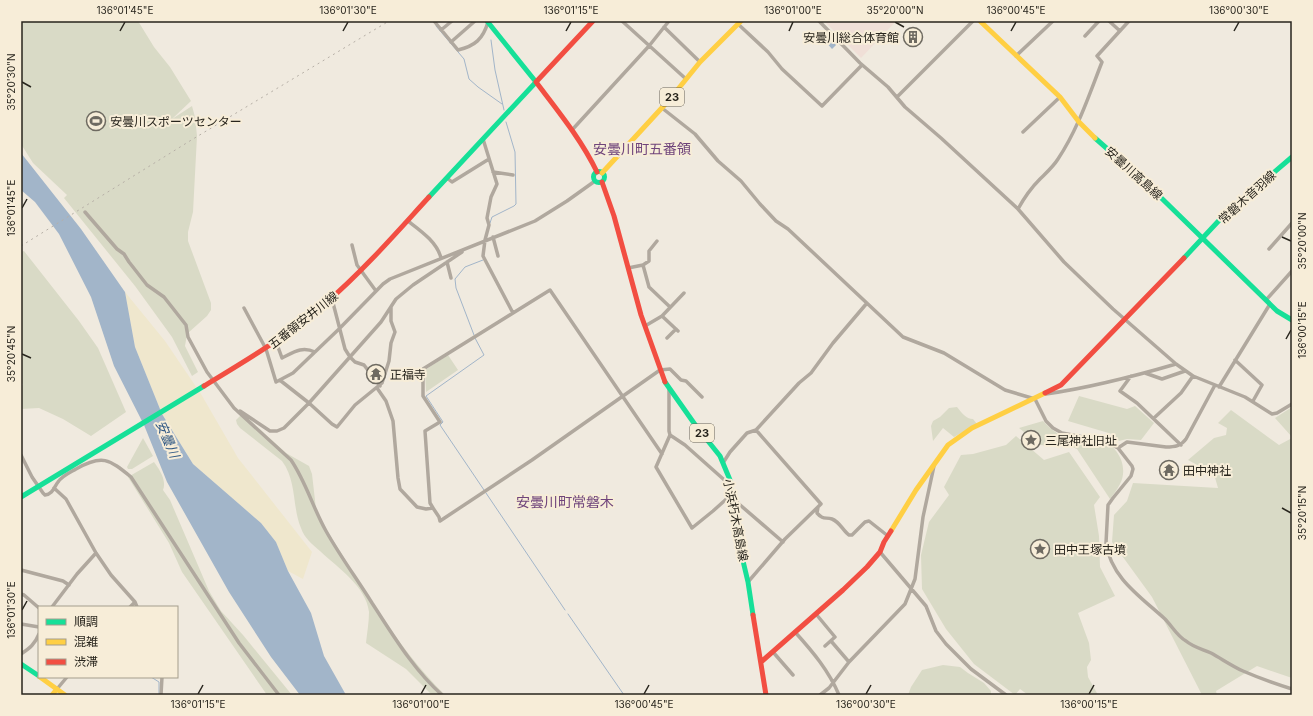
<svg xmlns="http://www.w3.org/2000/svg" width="1313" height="716" viewBox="0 0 1313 716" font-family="Inter,'Noto Sans JP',sans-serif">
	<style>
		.education { fill: #f0dfd7 }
		.green { fill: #d9dac6 }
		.sand { fill: #efe7cd }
		.water { fill: #a2b5c9 }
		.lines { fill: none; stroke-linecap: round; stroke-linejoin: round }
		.stream { stroke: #a2b5c9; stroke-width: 1 }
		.street-tunnel { stroke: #c8c3b8; stroke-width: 3.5; stroke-dasharray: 3.5 2; stroke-linecap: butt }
		.street { stroke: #b0a89e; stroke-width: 3.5 }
		.fast { stroke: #16e098; stroke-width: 5 }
		.slow { stroke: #ffcf43; stroke-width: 5 }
		.jam { stroke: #f24e42; stroke-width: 5 }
		.rail { stroke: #b6afa6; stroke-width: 1; stroke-dasharray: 2 4; stroke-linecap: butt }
		.ticks { fill: none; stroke: #28251d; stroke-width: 1.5 }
		.labels { text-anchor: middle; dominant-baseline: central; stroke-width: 4; stroke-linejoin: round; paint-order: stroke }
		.shield { fill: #f7edd8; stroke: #666155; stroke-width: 1 }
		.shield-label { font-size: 11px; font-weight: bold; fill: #28251d }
		.poi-label { font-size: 12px; fill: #28251d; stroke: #f7edd8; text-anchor: start }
		.street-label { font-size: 12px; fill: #28251d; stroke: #f7edd8 }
		.water-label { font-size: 13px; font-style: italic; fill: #2a5482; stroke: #f7edd8 }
		.quarter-label { font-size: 14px; fill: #6f447b; stroke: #f7edd8 }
		.neatline { fill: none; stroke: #28251d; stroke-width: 1.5 }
		.ticks-label { font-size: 10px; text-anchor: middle; fill: #28251d }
	</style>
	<rect width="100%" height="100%" fill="#f0eadf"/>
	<path class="education" d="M824,21H896L861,58Z"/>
	<path class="green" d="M21,21H138L154,47L170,67L191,101L172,119L192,106L195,117L197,136L193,212L188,232V241L211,303V310L207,316L188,333C186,337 186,341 185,346L198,372L192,376L172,337L135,286L64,198L67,195L33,163L21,144Z
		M24,251L79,321L98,348L126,412L91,436L63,419L39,408L21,409V388L23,384L21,383V252Z
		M448,355L458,370L426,392L425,370Z
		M1079,396L1127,409L1135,406L1154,423L1141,440L1127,439L1119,441L1112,434L1068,421Z
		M957,407C962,413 966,419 973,419L977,424L954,437L943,428L933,441L931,426L933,421L940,417L949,408Z
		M1292,407V437L1275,418Z
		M1231,410L1279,445L1292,438V678L1257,666L1216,691L1217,695H1202L1152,597L1112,542L1114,515L1127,501L1133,483L1218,488L1214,474L1188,460L1214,438L1226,435L1227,428L1218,423Z
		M241,415L245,416L250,420L286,453L309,466L312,474L316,509L319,518C358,579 394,644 445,695H432L406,669L366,643C367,633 369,622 369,612C366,586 338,568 320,551C313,545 304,538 301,528C292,507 297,481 282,461L240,428L237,424L236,420Z
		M1043,421C1047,425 1052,430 1057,433C1070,439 1087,436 1100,440C1118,445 1129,467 1120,484C1117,490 1113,495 1110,499L1077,449L1068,445L1053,446L1040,445L1019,428Z
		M1016,436L1044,460L1069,452L1100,497L1094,505L1099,536L1100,567L1115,596L1078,613L1089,643L1091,660L1087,667L1088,677L1098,695H1028L1020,689L1015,695L974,664L946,629L922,589L921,555L929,522L949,495L944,487L961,455L973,454L1006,445Z
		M143,438L153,456L132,469H128L127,467Z
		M154,462C159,469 167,480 163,490L170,500L209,591L221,611L243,635L292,695H267L182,572L169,543L128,477Z
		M943,665L960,667L968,673L984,683L991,691V695H908L911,687L922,670Z"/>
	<path class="sand" d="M125,292L165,341L201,394L238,458L312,552L303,579L288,571L276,542L261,523L193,464L162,414L135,347Z"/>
	<path class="water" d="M828,35L837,44L832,49L824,40Z
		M21,153L81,229L125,292L135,347L162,414L193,464L261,523L276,542L288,571L311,613L324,656L346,695H300L271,657L229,592L167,482L144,425L114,366L91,297L59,234L35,202L21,190Z"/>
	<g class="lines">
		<path class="stream" d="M436,26L464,59L469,79L478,87L502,104
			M491,40L495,70L504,110
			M490,223L492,217L514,206L516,204L515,152L506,122
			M474,335L456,288L455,279L465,267L483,260
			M475,338L484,355L426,396L443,422L440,425L484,490
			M486,493L565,610
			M568,614L624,695
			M151,677L159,682V695"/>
		<path class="street-tunnel" d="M273,337L278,347"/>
		<path class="street" d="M434,21L458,50C475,46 483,39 488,22
			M622,21L686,79
			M819,21L860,63L888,87L905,107L941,138L1018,209L1064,262L1113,309L1176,364L1193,376L1245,397L1272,414L1277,413L1292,404
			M1109,21L1120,31
			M738,24L768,52L782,69L822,106L862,65
			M664,27L700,62
			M441,30L452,21
			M1085,36L1099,21
			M451,42L475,21
			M1016,56L1053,21
			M897,97L973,21
			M662,108L695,134L718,161L741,181L760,204L776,221L788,229L903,337L944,353L1005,390L1035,399L1046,421L1053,428L1062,433L1104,441L1118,448L1132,466L1133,469L1131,476L1113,498L1108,505L1106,543C1111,578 1141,597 1165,619C1172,626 1177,636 1186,641C1193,647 1202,649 1211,653C1222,659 1232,666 1243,671C1259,678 1276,684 1292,689
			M572,130L649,46L669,21
			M1023,132L1060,97
			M483,139L497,184L491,197L487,218L489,225L485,240L483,256L513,313
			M493,172L513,175
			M447,178L452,182L489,159
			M1018,209C1024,198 1031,188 1040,179C1046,173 1053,167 1058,159C1078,129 1089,95 1102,62L1097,56L1129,21
			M85,212L117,249L124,254L129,262L147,285L164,297L186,325L188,337L207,372L234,408L291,460C306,482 313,508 326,531C340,556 357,579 372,603C393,635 413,669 442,695
			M408,221C421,231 437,242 441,258
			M493,237L498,256
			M352,245L357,265L376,291
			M1269,249L1292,223
			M447,262L451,278
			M643,265L649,287L670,307
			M628,268L643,265L649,261V251L657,241
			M332,299L345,349L350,357L355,362L364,365L380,386
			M1266,300L1292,271
			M244,308L266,349L276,382L293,373L339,329L383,284L390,279L535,221L567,201L595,181
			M662,316L678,331
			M645,326L662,316L684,293
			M667,338L676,329
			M278,347L282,358C294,352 302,346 315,352
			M1235,360L1262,385L1253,401
			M1145,373L1162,379L1185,371
			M1131,376L1120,391L1137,403L1181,445
			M281,381L309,403L332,424L337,427L355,405L382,383L389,361L391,343L395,332L391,321V307
			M1219,387L1270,304
			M377,388L386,401L393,421L398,478L400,489L417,507L426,509L433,508L439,517L440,521L532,460L660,370L670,369L681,380L686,381L702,397
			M669,389V431L670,435L656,467L692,528L713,511L732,494
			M1046,394C1088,388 1135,376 1176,364
			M240,411L270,431H277L284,428L309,403L381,322L396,299L413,285L462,252
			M1154,418L1181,393L1193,376
			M670,435L685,445L730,485
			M1118,448L1127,442L1166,447C1175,447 1181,446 1186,439L1215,385
			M21,455L32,477L43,493L45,495C53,494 54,487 58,482C62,476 69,473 76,469C102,454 109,459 131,477L239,643L279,695
			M723,463L730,452L747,433L756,430L799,383L811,373L833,343L867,303
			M54,488L66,499L96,553L111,575L135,602L137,607
			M732,498L783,542
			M818,507L817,513C823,520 825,517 832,519C840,522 843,531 849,535H852L865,522L869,521L888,536
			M433,508L430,503L425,431L440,422L423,396V369L550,290L662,454
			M880,552L926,606L936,631L946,644L971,669L1006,695
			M21,570L63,581L69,585
			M748,582L785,539L821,504L756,430
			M21,594L24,595L39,608
			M52,607L77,574L96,553
			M130,607L135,602
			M816,614L835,637L825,646
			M21,624L39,627
			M795,632C813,652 829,671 839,695
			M831,641L849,662
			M773,652L793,675
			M21,654C30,648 35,644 39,634
			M57,689L67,677
			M161,695L162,677
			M820,695L829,688L849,662L905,604L915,579L923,517L934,466"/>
		<path class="fast" d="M1095,138L1145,182L1277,311L1292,320
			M593.5 177a5.5 5.5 0 1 1 11 0a5.5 5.5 0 1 1-11 0Z
			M429,197L536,82L487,21
			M1184,258L1225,214L1292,157
			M665,382L696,426L720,456L730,480L739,544L748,582L753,615
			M21,497L204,386
			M21,664L39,676"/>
		<path class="slow" d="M980,21L1060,97L1079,122L1095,138
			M602,173L670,99L700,62L741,21
			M891,531L916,490L948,445L972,428L1045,393
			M40,677L65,695
			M52,695L57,689"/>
		<path class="jam" d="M593,21L536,82C558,111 581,139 597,172
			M602,182L614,216L641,315L665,382
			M204,386C247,360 289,335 327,302C364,270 396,233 429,197
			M1045,393L1061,385L1184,258
			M753,615L766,695
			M761,662L843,590L867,567L880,552L884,542L891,531"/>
		<path class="rail" d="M21,246L193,139L389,21"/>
	</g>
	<path class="ticks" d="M895,22L904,27M120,31L125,22M343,31L348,22M566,31L571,22M789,31L793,22M1011,31L1016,22M1234,31L1239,22M22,82L31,87M22,208L27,199M1282,237L1291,241M1286,339L1291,330M22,354L31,358M1282,508L1291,513M22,610L27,601M198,694L203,685M421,694L426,685M644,694L649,685M866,694L871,685M1089,694L1094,685"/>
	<defs>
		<g id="building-ring" transform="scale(1)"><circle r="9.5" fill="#f7edd8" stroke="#6e6a61" stroke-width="1.5"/><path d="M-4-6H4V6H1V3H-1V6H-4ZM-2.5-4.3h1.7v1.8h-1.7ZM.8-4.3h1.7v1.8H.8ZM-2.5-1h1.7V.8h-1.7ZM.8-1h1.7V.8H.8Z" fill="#6e6a61"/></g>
		<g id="stadium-ring" transform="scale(1)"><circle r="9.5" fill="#f7edd8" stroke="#6e6a61" stroke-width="1.5"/><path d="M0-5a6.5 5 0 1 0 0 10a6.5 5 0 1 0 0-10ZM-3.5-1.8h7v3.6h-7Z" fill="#6e6a61"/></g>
		<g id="temple-ring" transform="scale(1)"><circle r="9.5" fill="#f7edd8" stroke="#6e6a61" stroke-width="1.5"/><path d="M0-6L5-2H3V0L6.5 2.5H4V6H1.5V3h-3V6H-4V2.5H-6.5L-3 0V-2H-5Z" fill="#6e6a61"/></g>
		<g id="sight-ring" transform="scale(1)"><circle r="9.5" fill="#f7edd8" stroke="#6e6a61" stroke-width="1.5"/><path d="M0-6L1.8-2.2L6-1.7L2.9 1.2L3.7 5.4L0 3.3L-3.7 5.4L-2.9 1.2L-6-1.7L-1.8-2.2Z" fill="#6e6a61"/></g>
	</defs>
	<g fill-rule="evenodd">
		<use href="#building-ring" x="913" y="37"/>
		<use href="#stadium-ring" x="96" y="121"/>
		<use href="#temple-ring" x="376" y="374"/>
		<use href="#sight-ring" x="1031" y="440"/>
		<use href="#temple-ring" x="1169" y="470"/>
		<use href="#sight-ring" x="1040" y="549"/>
	</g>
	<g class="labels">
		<g class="shield">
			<rect x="660" y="88" width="24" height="18" rx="3"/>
			<rect x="690" y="424" width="24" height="18" rx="3"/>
		</g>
		<g class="shield-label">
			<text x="672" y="97">23</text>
			<text x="702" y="433">23</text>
		</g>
		<g class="poi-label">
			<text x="899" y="37" text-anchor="end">安曇川総合体育館</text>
			<text x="110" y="121">安曇川スポーツセンター</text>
			<text x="390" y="374">正福寺</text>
			<text x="1045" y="440">三尾神社旧址</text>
			<text x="1183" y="470">田中神社</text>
			<text x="1054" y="549">田中王塚古墳</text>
		</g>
		<g class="street-label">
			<text transform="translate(1134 173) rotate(42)">安曇川高島線</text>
			<text transform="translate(1247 197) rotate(-42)">常磐木音羽線</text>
			<text transform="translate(303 320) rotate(-38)">五番領安井川線</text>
			<text transform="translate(736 520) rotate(79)">小浜朽木高島線</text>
		</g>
		<g class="water-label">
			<text transform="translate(168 439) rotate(67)">安曇川</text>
		</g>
		<g class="quarter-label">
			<text x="642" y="148">安曇川町五番領</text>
			<text x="565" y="501">安曇川町常磐木</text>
		</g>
	</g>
	<rect width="1313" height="716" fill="none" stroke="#f7edd8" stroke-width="44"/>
	<rect x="38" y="606" width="140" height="72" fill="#f7edd8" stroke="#a49d8d"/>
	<rect x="46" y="619" width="20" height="6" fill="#16e098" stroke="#a49d8d"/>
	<text x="74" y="626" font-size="12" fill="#28251d">順調</text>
	<rect x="46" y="639" width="20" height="6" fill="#ffcf43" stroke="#a49d8d"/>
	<text x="74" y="646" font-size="12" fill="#28251d">混雑</text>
	<rect x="46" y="659" width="20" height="6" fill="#f24e42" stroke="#a49d8d"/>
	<text x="74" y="666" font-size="12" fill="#28251d">渋滞</text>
	<rect x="22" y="22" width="1269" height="672" class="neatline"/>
	<g class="ticks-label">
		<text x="125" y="14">136°01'45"E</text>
		<text x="348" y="14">136°01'30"E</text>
		<text x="571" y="14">136°01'15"E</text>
		<text x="793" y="14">136°01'00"E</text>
		<text x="895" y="14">35°20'00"N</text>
		<text x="1016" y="14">136°00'45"E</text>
		<text x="1239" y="14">136°00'30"E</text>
		<text transform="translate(11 82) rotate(-90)" y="4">35°20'30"N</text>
		<text transform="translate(11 208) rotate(-90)" y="4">136°01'45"E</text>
		<text transform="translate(1302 241) rotate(-90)" y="4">35°20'00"N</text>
		<text transform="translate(1302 330) rotate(-90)" y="4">136°00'15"E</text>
		<text transform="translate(11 354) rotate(-90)" y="4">35°20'45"N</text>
		<text transform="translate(1302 513) rotate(-90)" y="4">35°20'15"N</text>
		<text transform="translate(11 610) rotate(-90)" y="4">136°01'30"E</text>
		<text x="198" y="708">136°01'15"E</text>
		<text x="421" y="708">136°01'00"E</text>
		<text x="644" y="708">136°00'45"E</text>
		<text x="866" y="708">136°00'30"E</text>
		<text x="1089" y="708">136°00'15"E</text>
	</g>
</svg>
